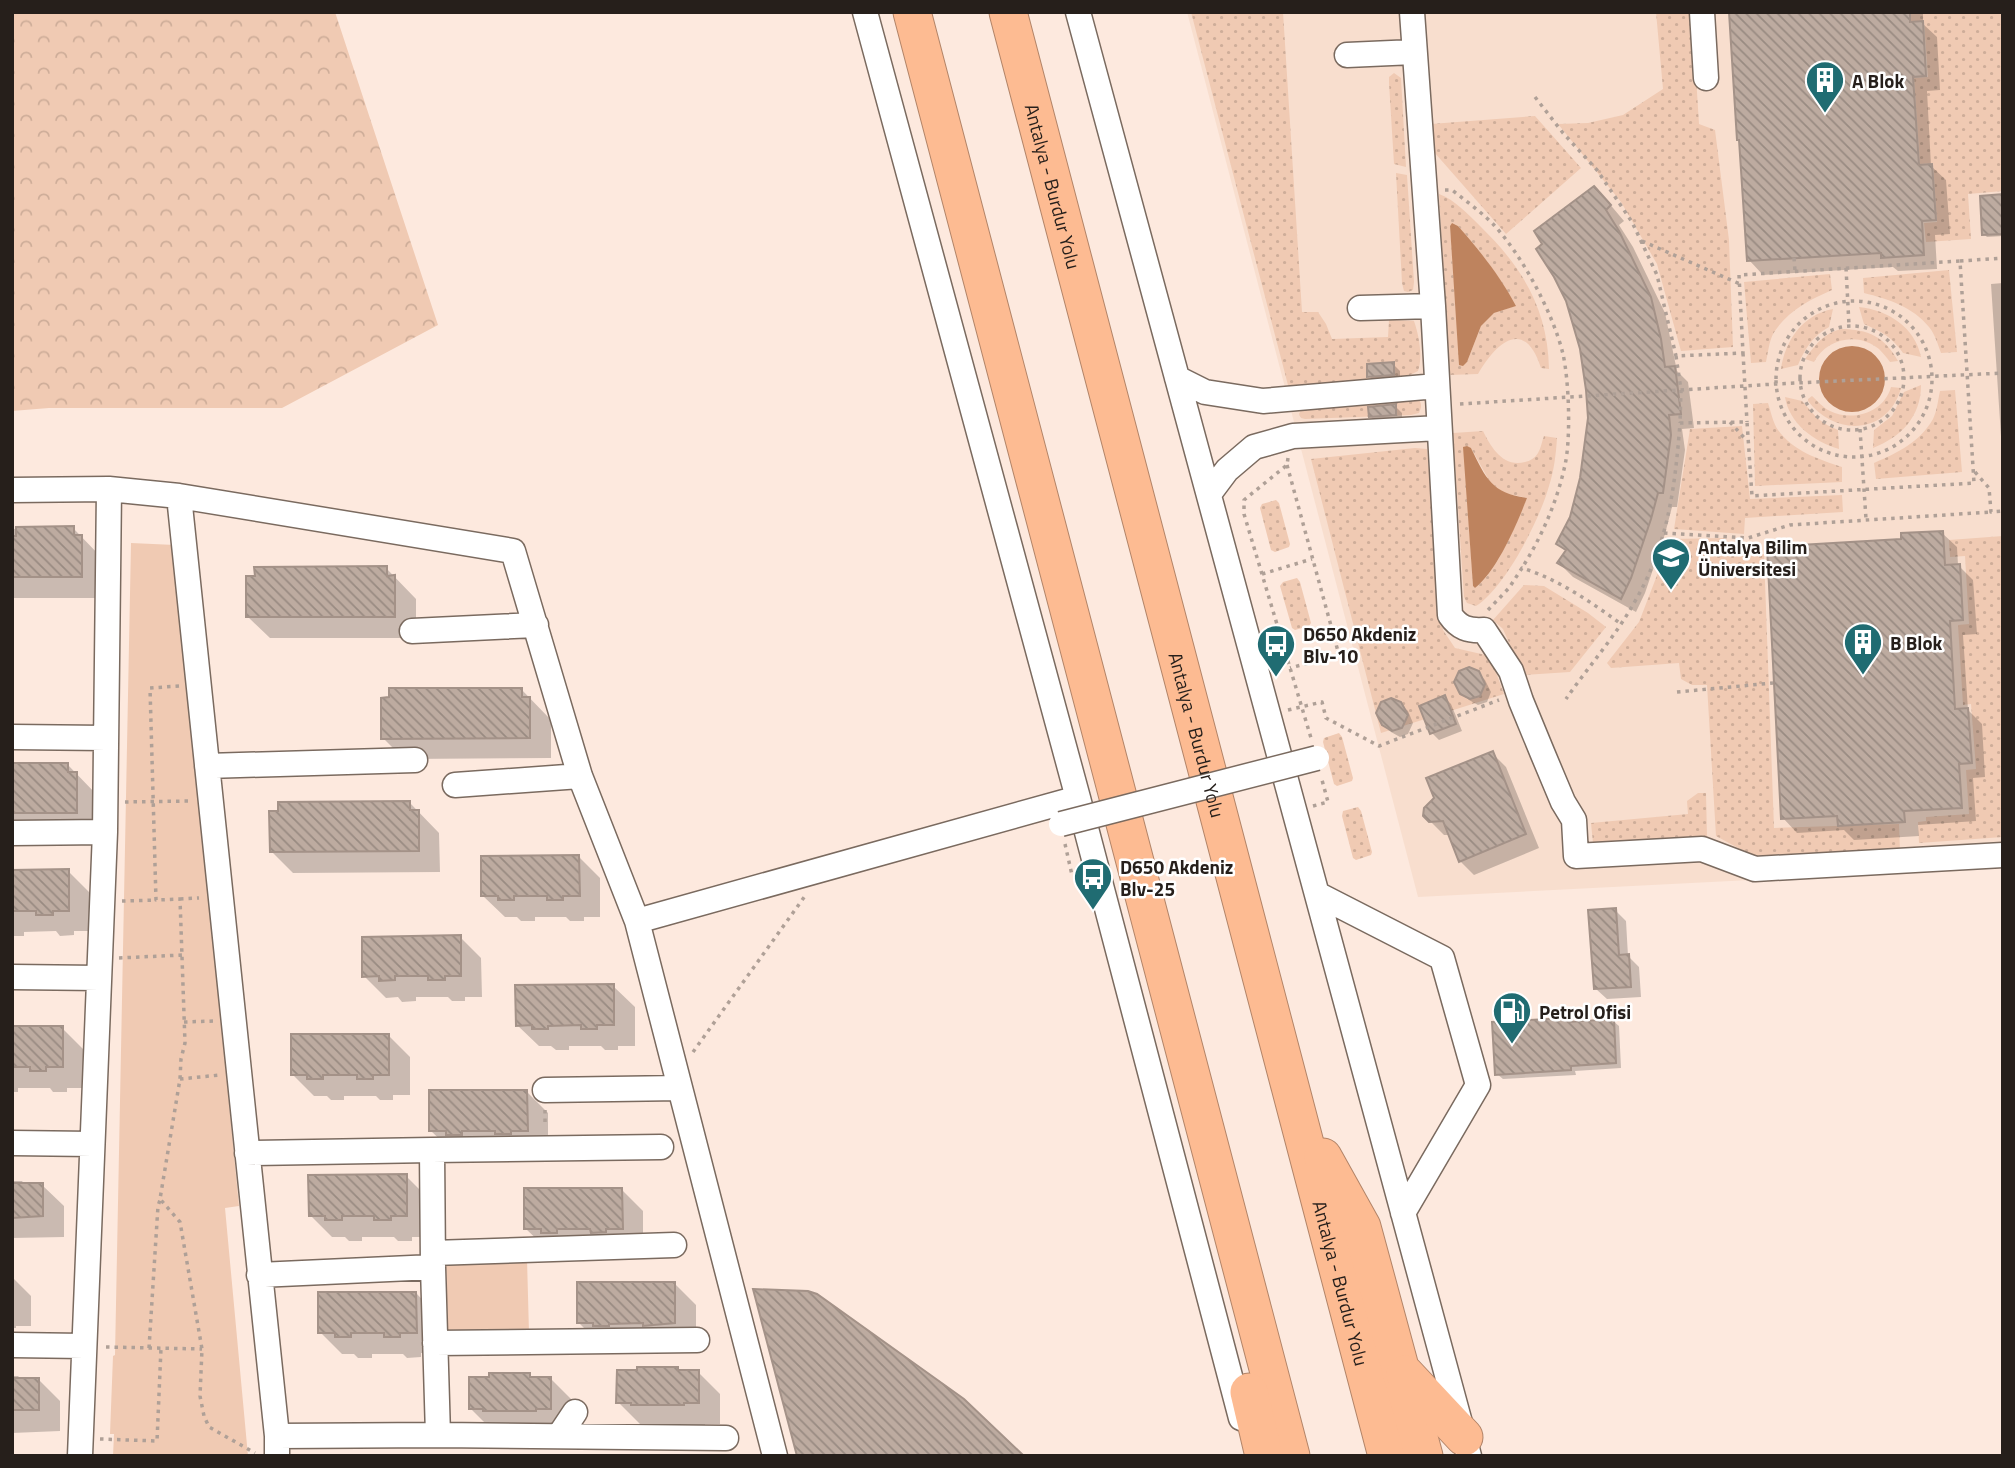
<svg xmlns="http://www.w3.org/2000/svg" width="2015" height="1468" viewBox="0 0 2015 1468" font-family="'Titillium Web',sans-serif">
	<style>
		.built { fill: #f8dece }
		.grass { fill: url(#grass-dots); fill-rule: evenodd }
		.forest { fill: url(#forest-crowns) }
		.green { fill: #f0cab3 }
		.water { fill: #be835e }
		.shadow { fill: #0003 }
		.building { fill: url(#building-back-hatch); stroke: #a49288; stroke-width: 2 }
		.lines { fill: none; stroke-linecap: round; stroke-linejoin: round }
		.minor-casing { stroke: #7a6a5f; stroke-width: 27 }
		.highway-casing { stroke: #b28468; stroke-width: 39 }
		.path { stroke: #afa097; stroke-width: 3.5; stroke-dasharray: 3.5 5; stroke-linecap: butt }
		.minor { stroke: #fff; stroke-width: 24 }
		.highway { stroke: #fdbb92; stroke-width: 37 }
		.minor-bridge-casing { stroke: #7a6a5f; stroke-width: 27; stroke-linecap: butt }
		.minor-bridge { stroke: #fff; stroke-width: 24 }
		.labels { text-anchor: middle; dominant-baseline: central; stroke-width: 5; stroke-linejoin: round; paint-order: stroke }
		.poi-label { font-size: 19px; font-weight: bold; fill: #261f1b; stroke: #fff; text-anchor: start }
		.street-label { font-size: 19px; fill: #261f1b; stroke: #fff }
	</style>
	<defs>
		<pattern id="grass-dots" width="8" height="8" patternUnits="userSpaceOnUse" patternTransform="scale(1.75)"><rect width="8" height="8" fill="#f0cab3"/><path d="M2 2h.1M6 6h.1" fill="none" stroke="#cead99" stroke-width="1.8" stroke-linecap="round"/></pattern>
		<pattern id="forest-crowns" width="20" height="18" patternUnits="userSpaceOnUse" patternTransform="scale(1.75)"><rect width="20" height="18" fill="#f0cab3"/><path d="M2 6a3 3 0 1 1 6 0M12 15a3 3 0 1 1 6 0" fill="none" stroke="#cead99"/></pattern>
		<pattern id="building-back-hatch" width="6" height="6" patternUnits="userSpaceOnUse" patternTransform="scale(1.75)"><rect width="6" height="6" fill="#bdaba0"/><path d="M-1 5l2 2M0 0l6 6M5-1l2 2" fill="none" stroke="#998b82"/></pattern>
	</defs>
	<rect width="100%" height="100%" fill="#fde9de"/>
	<path class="built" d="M1187,12H2003V867L1418,897Z"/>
	<path class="grass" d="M1191,12H1283L1302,312H1318L1326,324L1332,339L1388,337L1389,320L1414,321C1419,335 1423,357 1418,371L1408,376L1289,389Z
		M1656,12H1692L1699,124L1715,130L1729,240L1733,347L1681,351L1657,264L1621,202L1558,124L1588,123L1623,115L1663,89Z
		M1911,12H2003V191L1968,194L1971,239L1926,242L1924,223L1937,222L1933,163L1920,164L1914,78L1928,77L1924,21H1911Z
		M1394,73L1401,78L1406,167L1394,164L1389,83V77Z
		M1535,116L1581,168L1506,234L1434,152L1431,124Z
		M1396,173L1407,175L1414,282L1413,290L1408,292L1404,291L1402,283Z
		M1439,194C1455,200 1468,214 1481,227C1522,267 1548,309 1549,369L1541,368C1525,318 1497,341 1478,374L1449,375ZM1452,223L1458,226C1481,252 1500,276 1515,306L1494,313L1481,326L1467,362L1460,365L1450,226Z
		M1949,270L1957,352L1941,353C1938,345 1935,334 1929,327C1913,307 1888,299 1864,293L1863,278Z
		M1830,274L1832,290C1809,300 1786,312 1773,334C1769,342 1768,353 1766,362L1751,363L1744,282Z
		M1859,307C1888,310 1915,327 1921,357L1903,353C1893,338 1881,331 1864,324Z
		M1833,309L1829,327C1813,336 1805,348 1798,365L1781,369C1785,341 1802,315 1833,309Z
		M1841,329C1868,329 1885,337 1898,361L1890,362C1887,358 1883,353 1879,349C1857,331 1826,339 1814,362L1805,359C1816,344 1823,334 1841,329Z
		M1921,385C1921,417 1901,437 1873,448L1874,430L1892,416L1904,392Z
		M1891,387L1901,388C1888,435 1835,437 1808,401V399L1812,396C1818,401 1822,407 1830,411C1852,422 1884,413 1891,387Z
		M1955,390L1962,472L1876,479L1874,463C1897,453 1920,442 1933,419C1937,411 1938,400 1940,391Z
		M1417,397C1422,403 1422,406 1419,413L1411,415L1305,419L1301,418L1299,414L1301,410L1305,408Z
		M1785,397L1802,401L1817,418L1827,425L1838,430L1839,449C1814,442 1789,423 1785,397Z
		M1768,403C1771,412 1773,423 1778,430C1793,451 1818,459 1842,467V482L1755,486L1753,404Z
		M1742,426L1750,499L1842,495L1843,512L1745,518L1744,534L1674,529L1690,429Z
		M1483,431C1491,447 1503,468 1525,462C1530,461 1535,458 1538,453C1541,448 1542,441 1544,436L1557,438C1556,454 1554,471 1549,486C1540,519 1505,588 1476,606L1467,603L1464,597L1453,433ZM1464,447L1471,448L1490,482L1504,493L1527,498C1515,525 1498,571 1475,588L1473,586Z
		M1415,448L1427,449L1443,630L1455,648L1490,656L1504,694L1381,733L1311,459Z
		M1276,500L1279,503L1290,544L1289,547L1275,552L1271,550L1260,508L1262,504Z
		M2003,536V837L1919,843L1918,822L1926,821V817L1969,814L1966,770L1976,769L1971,704L1963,705L1958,625L1969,624L1965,556L1950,557L1949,540Z
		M1724,538V555L1764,554L1774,828L1899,824L1900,852L1755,857L1716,836L1707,685H1692L1681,679L1679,663L1611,668L1607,663L1639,622L1671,539Z
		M1297,578L1300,582L1311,623L1309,626L1295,630L1292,628L1280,586L1283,582Z
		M1524,585L1544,586L1588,613L1606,627L1570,672L1523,675L1503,629L1493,620Z
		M1339,733L1342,737L1353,778L1352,781L1337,786L1334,784L1323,742L1324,738Z
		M1698,793H1706L1707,837L1593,843L1591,823L1688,814L1687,801Z
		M1358,807L1361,811L1372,852L1371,855L1356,860L1353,858L1342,816L1343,811Z"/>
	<path class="forest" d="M12,12H335L438,325L282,408H49L12,411Z"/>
	<path class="green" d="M131,543L175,545L239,1206L225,1208L248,1456H113L114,1434H110L113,1356L115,1355Z
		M527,1259L529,1333L448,1335L446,1261Z"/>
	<path class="water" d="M1452,223L1458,226C1481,252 1500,276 1516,306L1494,313L1481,326L1467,362L1463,366L1459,365L1450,226Z
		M1819 379a33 33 0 1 1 66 0a33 33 0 1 1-66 0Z
		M1467,446L1471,448C1486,479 1492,493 1527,498C1517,524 1497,571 1475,588L1473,586L1463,447Z"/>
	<path class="shadow" d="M1730,12H1923V24L1937,37L1940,90L1927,91L1931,166L1946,180L1950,234L1935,235L1937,269L1898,271L1893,267L1763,275L1749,260Z
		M2003,196V236L1987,237L1984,234Z
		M1608,202L1624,221L1619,225L1633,247L1665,313L1677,371L1688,382L1694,428L1682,429L1685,450L1677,507H1672L1665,534L1645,593L1636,612L1573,577L1559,563L1566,552L1558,544L1571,517L1582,478L1590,418L1581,348L1567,300Z
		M2003,283V467L1991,284Z
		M1393,364L1400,371V381L1376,383L1369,376Z
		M1395,406L1402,413V422L1377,423L1370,416Z
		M73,528L103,559V598H12V529Z
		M1942,533L1957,547L1958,565L1973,580L1977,634L1963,635L1968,710L1982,724L1985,777L1973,778L1976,821L1918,825L1919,836L1854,840L1844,830L1797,833L1783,818L1903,540Z
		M386,568L416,599V638H270L248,617Z
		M1478,673L1485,680L1491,692L1487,702L1478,705L1469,700L1461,693Z
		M521,689L551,720V758L404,759L383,738Z
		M1444,697L1451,704L1462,731L1439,740L1432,733Z
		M1400,704L1408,711L1413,723L1408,734L1400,737L1391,732L1383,724Z
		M1492,753L1506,767L1539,848L1474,875L1460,861L1450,835H1444L1425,816L1436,799Z
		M12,765H68L97,795L98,834H12Z
		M410,803L439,833L440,872L293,873L271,851Z
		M579,857L600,878V917H584V921H570L566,917H535V921H521L517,917H505L483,896Z
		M12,871H68L90,893V931H74V935L60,936L56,931L24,932V936H12Z
		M1615,910L1626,921L1628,956L1639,967L1641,997L1607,999L1596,989Z
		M460,937L481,958L482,997H465V1001H452L448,997H416V1001L402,1002L398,997L386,998L364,976Z
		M613,986L635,1007V1046H618V1050H605L601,1046H569V1050H556L551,1046H539L517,1025Z
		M1567,1019L1571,1023L1613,1021L1619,1026L1621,1068L1575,1071L1576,1075L1503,1079L1497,1074Z
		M12,1028H62L83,1049L84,1088H67V1092H53L50,1088H18V1092H12Z
		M388,1035L410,1057V1095H393V1100H380L376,1096H344V1100H331L327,1096H314L293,1075Z
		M527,1092L548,1113V1152H453L431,1131Z
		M406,1176L428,1198V1237H412V1241H398L394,1237H362V1241H349L345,1237H332L310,1215Z
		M12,1181H22L25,1185H42L64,1206V1237L12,1238Z
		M622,1190L643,1211V1250H548L526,1229Z
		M12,1277L31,1296V1326H16V1328H12Z
		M674,1283L696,1305V1344H600L579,1323Z
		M416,1293L437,1315V1353H421V1357L407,1358L403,1354H372V1358H358L354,1354H342L320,1332Z
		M678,1369L681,1372H698L720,1394V1424H705V1426H654L652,1424H640L618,1402Z
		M529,1375L533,1378H550L572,1400L571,1430H492L470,1408L491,1378Z
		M12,1376H18L21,1379H38L60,1401V1431L12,1433Z"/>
	<path class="building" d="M1729,12H1910V22L1923,21L1926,76L1913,77L1919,165L1932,164L1936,220L1922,221L1924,255L1881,258V253L1747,261L1739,140H1737Z
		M1594,186L1611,205L1606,210L1619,231L1651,297L1661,339L1665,367L1675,366L1681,414L1669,415L1671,435L1663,493H1658L1651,519L1631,578L1621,599L1557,563L1566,550L1556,544L1570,517L1580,478L1588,418L1586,390L1580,349L1566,301L1554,277L1536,249L1542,244L1534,231Z
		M2003,194V234L1982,235L1980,196Z
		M1394,362V375L1367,377V364Z
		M1396,404V415L1369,417L1368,407Z
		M74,526V535H82V577H12V536H16V527Z
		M1943,531L1945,565L1960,564L1963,620L1950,621L1955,709L1968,708L1972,763L1959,764L1962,808L1904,811L1905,822L1838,826L1837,816L1781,819L1767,547L1901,539V533Z
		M387,566V576L395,575V617H246V576H255L254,567Z
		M1469,667L1479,671L1485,684L1480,696L1470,699L1460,694L1454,682L1459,671Z
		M389,688H522V697H530V738L381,739V698L389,697Z
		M1445,695L1456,724L1430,734L1419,706Z
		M1391,698L1401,702L1408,715L1402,728L1392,731L1382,725L1376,713L1381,702Z
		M1493,751L1526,834L1459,862L1443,821L1429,822L1423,816L1424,808L1434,798L1426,778Z
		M12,763H68V772H77V813H12Z
		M410,801V810H419V851L270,852L269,811H278V802Z
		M579,855L580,896H563V900H547V896H514V900H498V896H481V856Z
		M69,869V911H53V915H36V911H12V870Z
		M1616,908L1619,955L1629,954L1631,987L1594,989L1588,910Z
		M461,935V976H445V980H428V976H395V980L379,981V976L362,977V937Z
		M614,984V1025H597V1029H581V1025L548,1026V1029H532V1025L516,1026L515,985Z
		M1568,1018V1022L1614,1019L1616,1063L1571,1066V1070L1495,1075L1492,1022Z
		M12,1026H63V1067H46V1071H30V1067H12Z
		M291,1034H389V1075H373V1079H357V1075H323V1079H307V1075H291Z
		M429,1090H527L528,1131H511V1134H495V1131H462V1135H446V1131H429Z
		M407,1174V1216H391V1220H374V1216H342V1220H325V1216H309L308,1175Z
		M12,1183H43V1216L12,1218Z
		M524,1188H622L623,1229H606V1232L591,1233L590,1229H557V1233H541V1229H524Z
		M577,1282H675V1323L643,1326V1323L609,1324V1326H593V1323H577Z
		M753,1289L808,1291L817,1294L964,1399L1024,1456H797Z
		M318,1292H416L417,1333H400V1337H384V1333H351V1337H335V1333H318Z
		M637,1367H678V1370H699V1403H684V1405H631V1403H616L617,1370H637Z
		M489,1373H530V1377H551V1409H536V1411H483V1409H469V1377H489Z
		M12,1378H39V1410H12Z"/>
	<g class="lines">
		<g class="minor-casing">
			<path id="minor" d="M865,12L1078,798L1241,1418
				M1078,12L1469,1456
				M1412,12L1433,306L1450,615C1459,628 1468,631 1484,630L1511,671L1521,701L1542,752L1563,802L1574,820L1576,856L1702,849L1755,869L2003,855
				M1702,12L1706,78
				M1347,55L1414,52
				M1360,308L1433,306
				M1177,378L1205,392L1263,401L1437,386
				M12,490L109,489L179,496L513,551L580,776L637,921L775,1456
				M1209,494L1227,470L1254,447L1293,436L1439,428
				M179,496L277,1436V1456
				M412,631L536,625
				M12,737L106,738
				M207,766L415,760
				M455,785L580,776
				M12,833L105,832
				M1317,894L1442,958L1478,1085L1403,1213
				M637,921L1078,798
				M12,977L99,978
				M545,1090L680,1088
				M12,1143L92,1144
				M432,1150L661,1147
				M247,1153L432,1150L433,1267L259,1275
				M433,1253L674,1245
				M435,1343L697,1340
				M12,1345L84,1346
				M438,1435L726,1438
				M277,1436L438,1435L433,1267
				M559,1436L575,1412
				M80,1456L105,832L109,489"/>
		</g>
		<g class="highway-casing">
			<g id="highway">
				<path d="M912,12L1291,1456"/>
				<path id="s1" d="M1008,12L1387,1456"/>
				<path d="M1323,1157L1362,1227L1424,1456"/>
				<path d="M1405,1374L1464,1437"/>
				<path d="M1249,1392L1264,1456"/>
			</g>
		</g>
		<path class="path" d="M1535,97L1563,133L1597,170L1632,222L1657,275L1676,356L1743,353L1739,275L1960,261L1974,483L1752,496L1747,422L1680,423C1675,488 1668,545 1634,603C1615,637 1588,667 1566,699
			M1445,190H1452C1466,201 1480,211 1493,224C1522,255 1553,313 1563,354C1569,381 1571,438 1565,465C1557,502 1542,536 1522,568
			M1642,241L1740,284
			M1794,258L1795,271
			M1960,261L2003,258
			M1846,268L1849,325
			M1776 379a78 78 0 1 1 156 0a78 78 0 1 1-156 0Z
			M1800 378a52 52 0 1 1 104 0a52 52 0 1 1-104 0Z
			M1743,353L1747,422
			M1676,356L1681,390L1680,423
			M1460,404L1775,384L2003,373
			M1730,422L1747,441
			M1860,429L1866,519
			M1288,458L1287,465L1244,500V514L1311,738
			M1287,465L1339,655L1290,668
			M1975,472L1989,488L1991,512L2003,511
			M1664,533L1748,538L1790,525L1991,512
			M1262,574L1312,559
			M1488,610L1509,588L1522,568C1558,579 1591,602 1621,624
			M179,686L150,688L156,900L180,899L185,1043L181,1059L180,1079L160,1199L180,1222L202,1349L200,1396L204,1416L209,1427L255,1453
			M1677,692L1773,683
			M1288,710L1322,702L1326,718L1379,746L1499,700
			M125,802L191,801
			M1313,806L1328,802L1322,780
			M1065,844L1072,875L1077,874
			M180,899L199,898
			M122,901L156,900
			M119,958L182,955
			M184,1022L214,1021
			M693,1052L805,896
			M180,1079L220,1075
			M545,1110V1127
			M106,1347L202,1349
			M149,1348L158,1206L160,1200
			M100,1439L157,1441L161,1348"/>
		<use href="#minor" class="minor"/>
		<use href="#highway" class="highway"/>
		<g class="minor-bridge-casing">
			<path id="minor-bridge" d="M1061,824L1317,758"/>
		</g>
		<use href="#minor-bridge" class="minor-bridge"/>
	</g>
	<defs>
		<g id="building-pin" transform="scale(2.0125)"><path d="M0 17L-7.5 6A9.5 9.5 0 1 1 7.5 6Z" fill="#206c72" stroke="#fff"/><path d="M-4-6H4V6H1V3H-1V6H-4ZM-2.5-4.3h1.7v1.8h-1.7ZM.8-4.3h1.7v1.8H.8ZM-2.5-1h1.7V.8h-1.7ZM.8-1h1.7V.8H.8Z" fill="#fff"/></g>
		<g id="university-pin" transform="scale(2.0125)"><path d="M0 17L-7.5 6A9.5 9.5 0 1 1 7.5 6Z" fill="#206c72" stroke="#fff"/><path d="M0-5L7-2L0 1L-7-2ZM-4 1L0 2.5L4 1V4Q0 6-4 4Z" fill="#fff"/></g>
		<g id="bus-pin" transform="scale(2.0125)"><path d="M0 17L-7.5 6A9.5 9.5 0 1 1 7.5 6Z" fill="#206c72" stroke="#fff"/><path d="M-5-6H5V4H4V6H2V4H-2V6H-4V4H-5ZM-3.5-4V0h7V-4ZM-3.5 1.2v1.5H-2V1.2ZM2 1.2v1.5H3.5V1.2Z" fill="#fff"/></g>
		<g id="fuel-pin" transform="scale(2.0125)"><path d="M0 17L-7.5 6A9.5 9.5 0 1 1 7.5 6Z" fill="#206c72" stroke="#fff"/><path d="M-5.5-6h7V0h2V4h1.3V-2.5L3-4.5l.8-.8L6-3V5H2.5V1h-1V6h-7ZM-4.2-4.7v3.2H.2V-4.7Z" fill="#fff"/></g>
	</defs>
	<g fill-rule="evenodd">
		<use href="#building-pin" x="1825" y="80"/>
		<use href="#university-pin" x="1671" y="557"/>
		<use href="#building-pin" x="1863" y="642"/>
		<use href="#bus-pin" x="1276" y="644"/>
		<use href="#bus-pin" x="1093" y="877"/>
		<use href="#fuel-pin" x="1512" y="1011"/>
	</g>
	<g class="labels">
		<g class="poi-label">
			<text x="1852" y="80">A Blok</text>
			<text x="1698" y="546">Antalya Bilim<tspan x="1698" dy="22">Üniversitesi</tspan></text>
			<text x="1303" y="633">D650 Akdeniz<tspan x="1303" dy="22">Blv-10</tspan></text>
			<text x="1890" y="642">B Blok</text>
			<text x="1120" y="866">D650 Akdeniz<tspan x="1120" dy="22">Blv-25</tspan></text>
			<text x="1539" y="1011">Petrol Ofisi</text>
		</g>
		<g class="street-label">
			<text stroke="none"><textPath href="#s1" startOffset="180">Antalya - Burdur Yolu</textPath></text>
			<text stroke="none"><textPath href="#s1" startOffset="747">Antalya - Burdur Yolu</textPath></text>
			<text stroke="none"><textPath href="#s1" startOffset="1314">Antalya - Burdur Yolu</textPath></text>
		</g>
	</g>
	<rect width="2015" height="1468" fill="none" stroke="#261f1b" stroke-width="28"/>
</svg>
